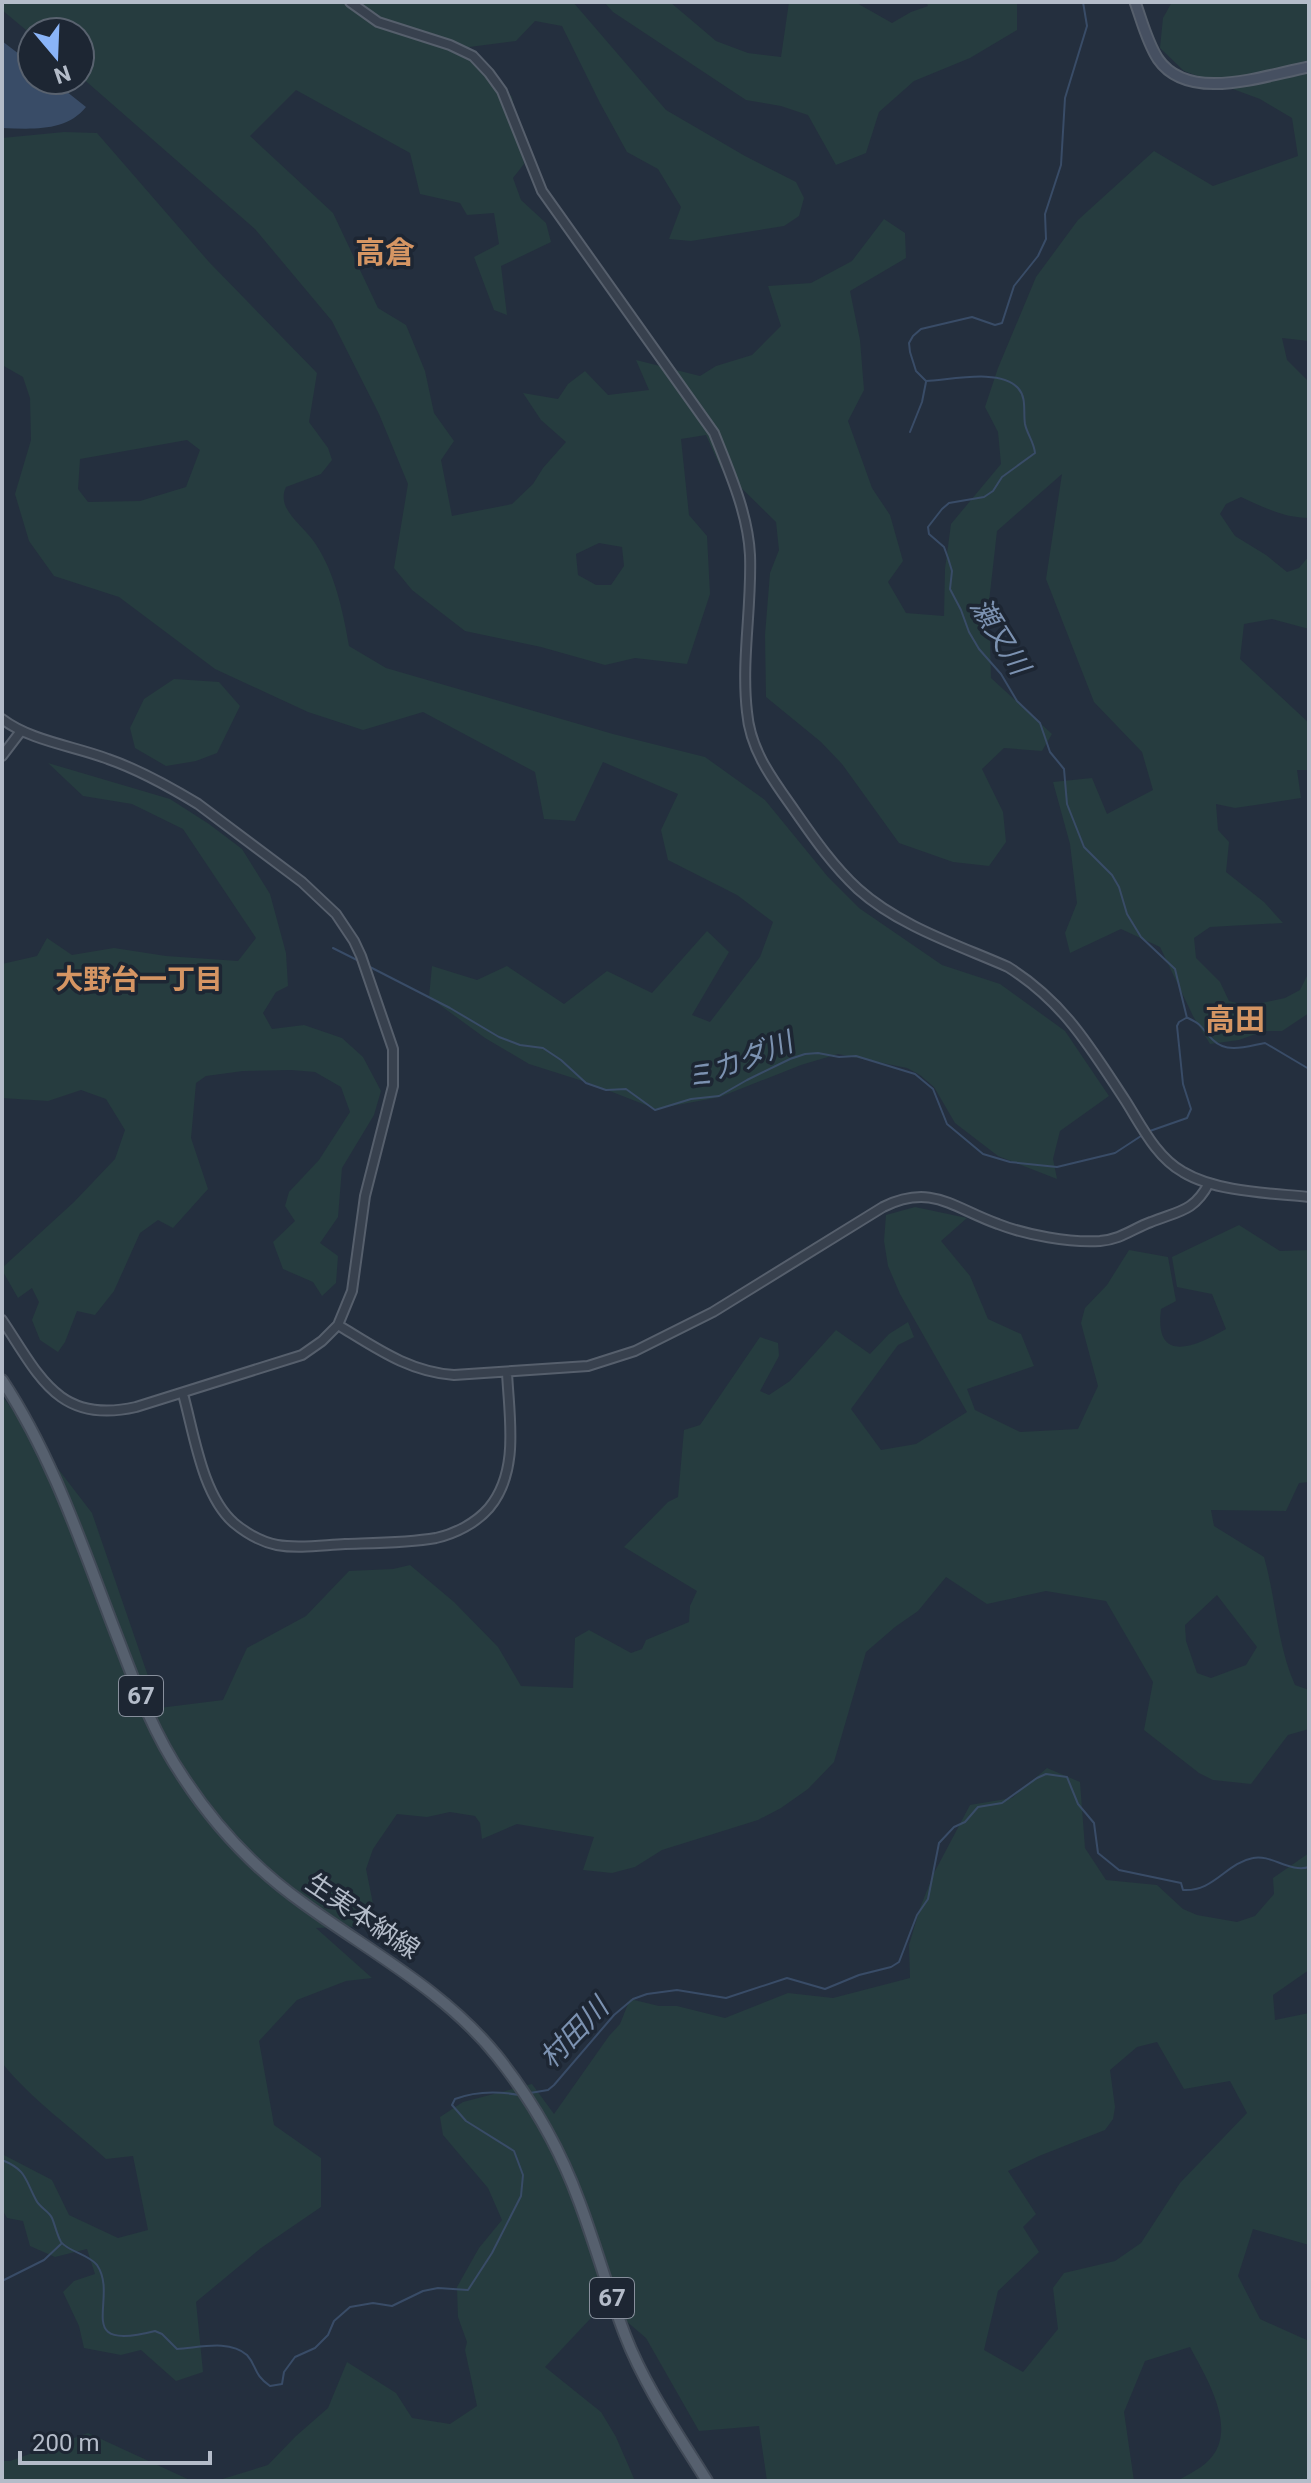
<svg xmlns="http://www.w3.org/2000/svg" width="1311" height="2483" viewBox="0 0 1311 2483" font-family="Roboto,'Noto Sans JP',sans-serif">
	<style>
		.green { fill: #263c3f; fill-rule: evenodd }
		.water { fill: #394c67 }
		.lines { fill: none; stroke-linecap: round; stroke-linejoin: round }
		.stream { stroke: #394c67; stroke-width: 2 }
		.tertiary-casing { stroke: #565f6c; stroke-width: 12 }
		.secondary-casing { stroke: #565f6c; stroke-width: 13 }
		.primary-casing { stroke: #414a57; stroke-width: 14 }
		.tertiary { stroke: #38414e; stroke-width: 8 }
		.secondary { stroke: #465061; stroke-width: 9 }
		.primary { stroke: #56606e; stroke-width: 10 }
		.labels { text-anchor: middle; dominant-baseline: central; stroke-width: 7; stroke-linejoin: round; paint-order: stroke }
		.shield { fill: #1d2633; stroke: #878f9c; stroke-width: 2 }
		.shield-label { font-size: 24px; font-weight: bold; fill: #b4bcc9 }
		.street-label { font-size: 26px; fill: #b4bcc9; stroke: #1d2633 }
		.water-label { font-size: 28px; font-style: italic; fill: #7c92b1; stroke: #1d2633 }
		.neighbourhood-label { font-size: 28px; font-weight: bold; fill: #d59563; stroke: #1d2633 }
		.quarter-label { font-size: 30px; font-weight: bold; fill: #d59563; stroke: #1d2633 }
	</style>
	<rect width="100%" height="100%" fill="#242f3e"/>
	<path class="green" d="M2,2H573L666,110L745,156L796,182L804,198L799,216L784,226L691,241L669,239L681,207L658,169L627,152L600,103L562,26L535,21L516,41L469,47L512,97L524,164L513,178L521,200L546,223L551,242L501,266L507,315L494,310L474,257L499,244L494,213L467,215L460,203L420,194L410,153L296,90L250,136L333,213L378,308L406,325L425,371L434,413L454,441L441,460L452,516L512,504L533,484L543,468L566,442L541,420L523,393L558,399L568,384L585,371L608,395L649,390L636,360L700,376L716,366L752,355L781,326L768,286L811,283L852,261L884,219L905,233L906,258L850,291L860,340L864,390L848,421L872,488L890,515L903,561L888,582L906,613L944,616L945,569L951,524L1001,464L998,432L985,407L998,368L1036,277L1078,220L1154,151L1213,186L1298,156L1292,118L1260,99L1184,71L1160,48L1163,18L1172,2H1309V341L1282,338L1287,360L1309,382V518C1284,518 1263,507 1241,497L1226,504L1220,514L1235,536L1266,555L1287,572L1299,568L1309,556V629L1272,619L1244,624L1240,659L1309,723V770H1297L1301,798L1235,808L1216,804L1218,830L1229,842L1226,872L1264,902L1283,923L1210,927L1194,938L1196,958L1220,982L1229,1001L1248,1006L1285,998L1300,990L1309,972V1013L1282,1031H1264L1239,1040L1210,1044L1193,1016L1160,947L1121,929L1070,953L1065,933L1077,903L1070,844L1053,782L1092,778L1107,814L1153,790L1142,752L1094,702L1046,579L1062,474L997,531L989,602L991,678L1052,734L1042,751L1004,748L982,769L1003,812L1006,842L989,866L953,862L899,843L842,764L821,742L766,697L765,635L770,573L779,550L776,522L721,468L706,435L681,439L689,515L707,536L710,594L687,664L635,658L605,665L541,647L465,631L412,590L394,568L408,484L379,414L332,321L255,229L80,76V32H32V35L2,10ZM599,543L622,547L624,566L611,585H596L578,575L576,554Z
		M604,2H670L716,41L748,53L781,57L789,2H855L892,23L911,12L928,6L926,2H1017V30L970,58L914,81L879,112L866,153L836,165L808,115L781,106L746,100L613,12Z
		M64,132L97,133L209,262L317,373L309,422L328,448L332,460L321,474L286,487C276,508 300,523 312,539C334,568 343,611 349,646L386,668L613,734L705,757L765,800L828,877L859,908L942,965L1000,984L1065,1031L1109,1096L1060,1131L1053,1159L1057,1179L998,1156L955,1123L934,1087L920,1075L907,1068L838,1054L801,1065L720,1097L656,1109L589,1083L529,1064L485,1038L429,997L432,966L477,980L507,966L564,1004L607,971L652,993L707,931L729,952L692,1015L710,1022L760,957L773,922L737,895L668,860L661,830L678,794L603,762L575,821L544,819L535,772L423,712L363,730L308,712L215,669L119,597L54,576L29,541L15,494L31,440L30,398L23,377L2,365V138ZM187,440L200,450L186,487L140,501L88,502L78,489L80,459Z
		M174,679L219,682L240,706L217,753L196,761L166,766L135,748L130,728L144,699Z
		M48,763L170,799L209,824L242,849L270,894L286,953L288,986L276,992L263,1013L272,1029L304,1025L342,1038L363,1057L381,1091L374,1115L342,1168L338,1217L320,1243L338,1256L336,1283L322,1296L313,1282L283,1269L273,1242L295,1221L285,1206L289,1192L319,1160L350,1112L341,1087L315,1072L291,1070L243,1071L206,1076L196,1083L191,1138L208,1189L173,1228L158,1220L140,1233L114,1291L95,1315L77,1311L65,1342L58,1352L40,1340L32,1320L39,1302L32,1288L18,1298L2,1270V1268L74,1202L115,1159L125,1130L106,1099L81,1090L48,1101L2,1098V964L37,956L47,938L72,955L114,948L166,956L238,961L256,938L183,829L132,804L83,796Z
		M915,1207L967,1218L941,1241L970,1276L988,1319L1021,1334L1034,1366L967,1389L975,1410L1020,1432L1078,1429L1098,1386L1081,1323L1085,1308L1107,1285L1129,1250L1168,1257L1176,1301L1161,1309C1154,1365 1195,1347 1226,1329L1212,1294L1177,1287L1172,1257L1239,1225L1280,1251L1309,1250V1482L1299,1483L1286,1511L1211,1510L1214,1526L1264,1557C1276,1599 1277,1645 1295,1685L1309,1690V1729L1288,1735L1251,1784L1213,1780L1199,1773L1144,1730L1153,1682L1106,1601L1046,1591L987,1604L946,1577L918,1611L895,1627L866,1652L834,1762L808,1789L781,1808L758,1820L662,1850L635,1867L612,1873L583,1870L594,1837L517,1824L482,1839L480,1823L475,1816L450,1812L427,1817L397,1814L373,1849L366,1869L373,1904L374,1926L316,1928L372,1978L346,1981L297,2000L259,2041L274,2125L321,2158V2207L261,2248L196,2302L203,2372L176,2381L141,2350L121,2355L84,2348L79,2326L63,2292L74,2281L95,2274L87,2249L55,2257L30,2246L23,2221L7,2218L2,2209V2154L52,2180L69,2215L118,2238L148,2230L133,2156L106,2159C71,2127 32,2100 2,2063V1396L92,1513L159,1708L223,1700L247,1648L306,1616L349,1571L393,1569L410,1565L454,1602L498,1647L521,1686L573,1688L575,1638L589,1630L631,1653L642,1649L646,1640L689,1622L690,1606L697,1591L624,1547L668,1502L678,1497L684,1430L700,1425L760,1337L778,1343L779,1356L760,1391L769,1395L790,1381L836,1330L870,1354L889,1334L908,1322L914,1337L898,1345L851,1409L881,1450L916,1444L967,1412L900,1294L888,1266L884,1241L886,1215ZM1217,1595L1257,1647L1246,1665L1211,1678L1197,1673L1186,1641L1185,1625Z
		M1047,1768L1080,1782L1085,1848L1106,1880L1157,1885L1183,1909L1197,1915L1237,1922L1255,1916L1274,1894L1273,1878L1309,1853V1970L1273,1995L1275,2020L1309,2013V2245L1253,2229L1238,2276L1260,2319L1309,2341V2481H1177C1187,2475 1200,2469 1208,2461C1240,2431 1206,2377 1190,2347L1145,2361L1124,2412L1134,2481H767L759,2426L699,2431L646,2338L605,2303L545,2367L601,2412L616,2437L635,2481H216L268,2465L296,2436L328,2408L347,2362L396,2393L412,2418L450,2424L477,2406L465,2350L467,2342L458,2317L457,2287L479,2248L502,2220L488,2188L443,2135L440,2117L463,2102L532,2084L554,2114L609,2036L620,2024L630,1999L659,2006H677L725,2018L788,1993L833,1998L910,1978L909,1945L920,1908L934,1873L970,1805L1012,1798ZM1157,2042L1184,2089L1230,2081L1247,2113L1180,2183L1141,2243L1115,2261L1064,2273L1053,2288L1058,2329L1023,2372L984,2350L998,2291L1039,2252L1023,2227L1036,2214L1008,2171L1039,2156L1105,2130L1113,2119L1115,2107L1110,2070L1137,2047Z
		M88,2433L192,2481H2V2461H10Z"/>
	<path class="water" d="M2,41L32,64V80H52L86,107C66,132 32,129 2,128Z"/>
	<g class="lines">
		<path class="stream" d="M1083,2L1087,26L1065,98L1061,165L1045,214L1046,239L1038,256L1014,286L1002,323L995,325L972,317L921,329L913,336L909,343L910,352L916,371L926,381C950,380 1000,368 1018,388C1027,398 1023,411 1025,424C1027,434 1034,442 1035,453L1002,477L993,491L984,497L949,503L942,509L928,527L929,534L944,547L948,558L952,571L950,589L961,610L969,632L979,649L1001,674L1017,701L1040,723L1050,752L1064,769L1067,804L1084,847L1112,875L1119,887L1127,914L1141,937L1175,969L1187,1018
			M910,432L922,402L926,382
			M333,948L359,961
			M368,966L450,1008L499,1037L520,1045L543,1048L561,1060L586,1083L606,1090L626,1089L655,1110L691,1099L719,1096L747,1080L790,1059L805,1054L818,1053L839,1057L856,1056L915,1074L933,1089L947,1124L983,1154L1010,1162L1057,1167L1115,1153L1141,1136
			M1188,1018C1205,1026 1201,1029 1213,1040C1227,1054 1248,1046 1265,1043L1309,1069
			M1147,1132L1187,1118L1191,1109L1183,1084L1177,1026L1179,1022L1186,1018
			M530,2093L548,2090L554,2085L614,2015L633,1999L647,1994L677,1990L726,1998L787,1978L825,1989L859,1975L891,1967L899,1962L917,1915L928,1899L939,1843L954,1827L965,1822L978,1807L1002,1803L1037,1778L1046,1774L1067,1777L1078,1804L1094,1823L1098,1853L1119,1870L1181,1883L1183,1890C1214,1892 1226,1863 1253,1858C1271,1854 1290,1873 1309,1867
			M2,2160C27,2170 25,2180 36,2200C40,2208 49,2211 52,2218C55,2225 57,2235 61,2242C69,2252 88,2254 97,2265C120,2299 70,2353 155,2331L162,2334L177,2349C198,2348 229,2339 247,2355C257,2366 253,2374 270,2386L282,2384L284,2372L295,2357L315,2348L328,2335L334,2321L350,2307L373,2303L392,2306L423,2291L438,2288L468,2290L492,2253L521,2196L523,2175L514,2151L466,2121L452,2105L455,2099C476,2091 497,2091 519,2095
			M2,2281L44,2260L61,2244"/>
		<g class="tertiary-casing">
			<path id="tertiary" d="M350,2L378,22L450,45L473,56L489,73L502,91L542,191L714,433C729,471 748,513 750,555C752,607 741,660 747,712C750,748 770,776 790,804C811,834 831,864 858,889C899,926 958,945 1008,967C1064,1002 1090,1047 1125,1100C1141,1125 1156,1157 1183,1172C1216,1192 1270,1193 1309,1197
				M2,719C31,741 74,746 108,759C140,770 170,787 198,804L302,882L336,914L354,941L361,956L393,1049V1086L365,1196L352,1291L338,1325L322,1341L302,1355L136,1407C58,1425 39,1375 2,1320
				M2,756L21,731
				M338,1325C376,1348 409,1372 454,1375L588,1366L635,1351L713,1312L883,1207C932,1183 953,1208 998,1224C1026,1235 1070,1243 1100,1241C1122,1239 1132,1229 1151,1222C1178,1211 1194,1212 1209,1183
				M183,1394C194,1433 202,1495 234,1523C246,1533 262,1542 277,1545C299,1549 323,1545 345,1544C374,1543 407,1543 436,1538C455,1534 476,1523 489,1508C520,1471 509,1417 507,1372"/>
		</g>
		<g class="secondary-casing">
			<path id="secondary" d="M1135,2C1142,21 1147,42 1158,59C1189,104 1265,75 1309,67"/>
		</g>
		<g class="primary-casing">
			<path id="primary" d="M2,1380C55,1460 85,1555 120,1644C137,1689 155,1736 183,1777C215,1826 255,1869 303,1903C370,1952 444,1990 497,2056C532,2100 560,2149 579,2201C596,2246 608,2291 625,2335C645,2387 678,2434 707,2481"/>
		</g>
		<use href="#tertiary" class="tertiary"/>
		<use href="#secondary" class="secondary"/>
		<use href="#primary" class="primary"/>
	</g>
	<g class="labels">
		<g class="shield">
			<rect x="119" y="1676" width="44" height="40" rx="6"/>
			<rect x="590" y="2278" width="44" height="40" rx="6"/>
		</g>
		<g class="shield-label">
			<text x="141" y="1696">67</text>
			<text x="612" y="2298">67</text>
		</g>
		<g class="street-label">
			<text transform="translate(363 1916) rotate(34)">生実本納線</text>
		</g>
		<g class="water-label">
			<text transform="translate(1000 636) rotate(58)">瀬又川</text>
			<text transform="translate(739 1061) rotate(-21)">ミカダ川</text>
			<text transform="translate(574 2033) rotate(-46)">村田川</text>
		</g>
		<g class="neighbourhood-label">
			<text x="139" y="979">大野台一丁目</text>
		</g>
		<g class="quarter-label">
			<text x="385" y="252">高倉</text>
			<text x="1235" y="1019">高田</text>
		</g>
	</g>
	<rect width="1311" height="2483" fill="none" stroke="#b4bcc9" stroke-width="8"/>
	<g transform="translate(56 56) rotate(161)"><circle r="38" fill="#1d2633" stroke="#59626f" stroke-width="2"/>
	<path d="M0-6L14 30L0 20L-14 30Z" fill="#8ab4f8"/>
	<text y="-12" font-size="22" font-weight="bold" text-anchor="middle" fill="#b4bcc9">N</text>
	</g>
	<path d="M20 2451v12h190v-12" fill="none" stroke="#b4bcc9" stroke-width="4"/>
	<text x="32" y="2451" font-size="24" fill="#b4bcc9" stroke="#1d2633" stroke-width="6" paint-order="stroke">200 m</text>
</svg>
